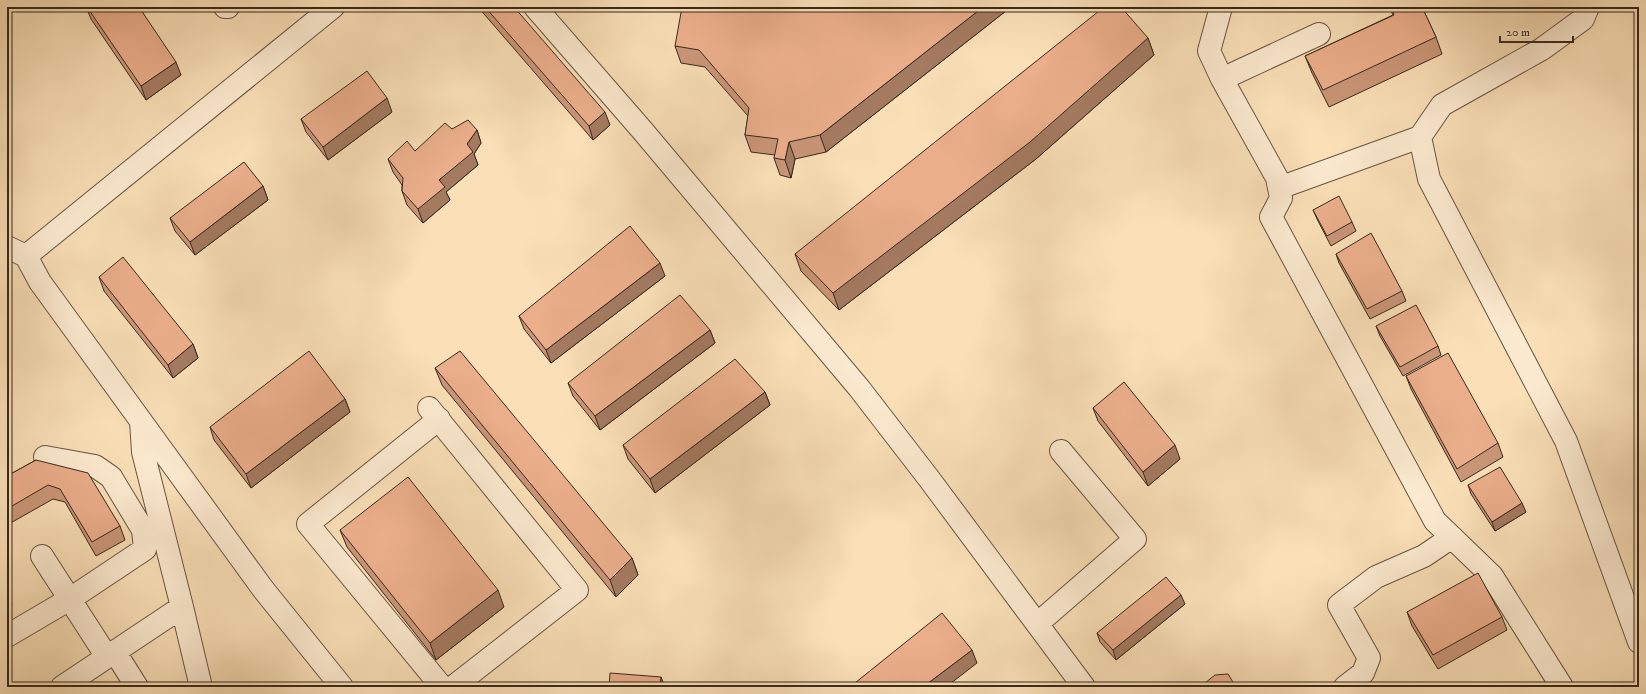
<svg xmlns="http://www.w3.org/2000/svg" width="1646" height="694" viewBox="0 0 1646 694" font-family="'IM FELL DW Pica',serif">
	<style>
		.lines { fill: none; stroke-linecap: round; stroke-linejoin: round }
		.minor-casing { stroke: #695643; stroke-width: 24 }
		.minor { stroke: #fcead0; stroke-width: 22 }
		.wall { fill: #ca9678; stroke: #39291c }
		.shaded-wall { fill: #a47a61; stroke: #39291c }
		.building { fill: #ebae8b; stroke: #39291c }
	</style>
	<rect width="100%" height="100%" fill="#fadfb7"/>
	<filter id="stains"><feTurbulence type="fractalNoise" baseFrequency=".005" numOctaves="4"/><feColorMatrix values="0 0 0 0 .2 0 0 0 0 .09 0 0 0 0 .02 0 0 0 .5 -.17"/></filter>
	<radialGradient id="worn" r=".72"><stop offset=".6" stop-color="#630" stop-opacity="0"/><stop offset="1" stop-color="#630" stop-opacity=".3"/></radialGradient>
	<g class="lines">
		<g class="minor-casing">
			<path id="minor" d="M225,7H228
				M535,7L642,130L859,388L930,480L1084,687
				M1221,7L1209,51L1222,79L1277,178L1281,198L1271,217L1435,521L1492,576L1562,687
				M1588,7L1583,19L1542,49L1442,105L1420,137L1429,179L1566,441L1639,642
				M1222,79L1319,34
				M1279,188L1420,137
				M7,247L26,256L333,7
				M26,256L40,282L263,589L342,687
				M429,408L577,590L453,687
				M439,419L308,524L442,687
				M141,421L143,452L182,607L201,687
				M42,556L107,657
				M1037,624L1135,539L1061,451
				M7,636L70,599L145,549L143,530L111,477L95,466L45,457
				M115,652L137,687
				M62,687L182,607
				M1345,687L1363,673L1369,658L1339,605L1376,577L1424,556L1452,537"/>
		</g>
		<use href="#minor" class="minor"/>
	</g>
	<path class="wall" d="M86,7H139L181,75L146,100L91,19Z
		M478,7H514L610,125L593,140Z
		M1011,7L826,152L795,159L791,178L780,175L774,158L775,155L751,152L745,135L748,116L705,67L681,63L675,46Z
		M1389,7H1422L1436,37L1442,54L1329,107L1312,73L1305,56L1393,15Z
		M1148,38L1154,55L1036,159L839,310L801,271L795,254Z
		M392,112L328,160L306,132L301,119Z
		M452,129L477,130L481,143L474,154L478,165L446,192L450,200L423,223L407,205L402,191V185L393,172L388,159L415,151Z
		M263,186L268,200L195,255L175,231L170,218Z
		M1313,210L1352,222L1356,231L1331,246L1317,219Z
		M1336,254L1402,291L1406,301L1370,319L1339,263Z
		M665,276L551,363L524,329L519,316Z
		M99,277L193,344L198,358L173,378L104,291Z
		M1376,326L1438,346L1441,355L1403,376L1380,336Z
		M710,330L715,343L600,430L573,396L568,383Z
		M435,368L632,558L638,575L616,597L442,385Z
		M1406,376L1498,443L1503,457L1461,482L1411,389Z
		M765,392L770,405L655,493L628,459L623,445Z
		M345,399L350,412L251,488L214,440L210,427Z
		M1093,408L1180,459L1148,486L1098,421Z
		M36,460L120,526L125,540L96,556L65,502L53,499L7,525V476Z
		M1468,485L1526,512L1495,531L1471,494Z
		M340,530L504,607L436,660L347,547Z
		M1185,604L1116,660L1100,642L1097,633Z
		M1407,612L1502,617L1507,630L1438,669L1412,626Z"/>
	<path class="shaded-wall" d="M983,7H1011L826,152L820,135Z
		M1148,38L1154,55L1036,159L839,310L833,293Z
		M176,62L181,75L146,100L141,86Z
		M387,98L392,112L328,160L323,147Z
		M605,112L610,125L593,140L589,126Z
		M477,130L481,143L474,154L478,165L446,192L450,200L423,223L418,209L467,144Z
		M789,142L795,159L791,178L785,160Z
		M263,186L268,200L195,255L190,242Z
		M660,263L665,276L551,363L546,350Z
		M710,330L715,343L600,430L595,416Z
		M193,344L198,358L173,378L168,365Z
		M765,392L770,405L655,493L650,479Z
		M345,399L350,412L251,488L246,474Z
		M1175,445L1180,459L1148,486L1143,472Z
		M1522,503L1526,512L1495,531L1492,522Z
		M632,558L638,575L616,597L610,580Z
		M498,590L504,607L436,660L430,643Z
		M7,591H8L12,604L7,608Z
		M1181,595L1185,604L1116,660L1113,650Z
		M972,650L977,663L946,687H923Z
		M661,677L665,687H660Z"/>
	<path class="building" d="M87,7H139L176,62L141,86Z
		M485,7H514L605,112L589,126Z
		M682,7H983L820,135L789,142L785,160L774,158L778,139L745,135L749,108L699,50L675,46Z
		M1104,7H1121L1148,38L1030,142L833,293L795,254Z
		M1391,7H1422L1436,37L1323,90L1305,56L1394,15Z
		M367,71L387,98L323,147L301,119Z
		M468,120L477,130L467,144L473,152L439,180L445,187L418,209L402,191L403,178L388,159L407,141L415,151L445,123L452,129Z
		M244,162L263,186L190,242L170,218Z
		M1339,196L1352,222L1327,236L1313,210Z
		M630,226L660,263L546,350L519,316Z
		M1371,233L1402,291L1367,309L1336,254Z
		M123,257L193,344L168,365L99,277Z
		M680,295L710,330L595,416L568,383Z
		M1416,305L1438,346L1400,367L1376,326Z
		M309,351L345,399L246,474L210,427Z
		M460,351L632,558L610,580L435,368Z
		M1448,353L1498,443L1457,469L1406,376Z
		M735,359L765,392L650,479L623,445Z
		M1124,382L1175,445L1143,472L1093,408Z
		M36,460L88,473L120,526L92,542L60,489L48,485L7,509V476Z
		M1500,467L1522,503L1492,522L1468,485Z
		M408,477L498,590L430,643L340,530Z
		M1478,573L1502,617L1433,655L1407,612Z
		M1166,577L1181,595L1113,650L1097,633Z
		M942,613L972,650L923,687H850Z
		M610,673L661,677L660,687H609Z
		M1228,674L1236,687H1200L1215,675Z"/>
	<rect width="1646" height="694" fill="none" stroke="#fadfb7" stroke-width="24"/>
	<rect x="8" y="8" width="1630" height="678" fill="none" stroke="#39291c" stroke-width="2"/>
	<rect x="12" y="12" width="1622" height="670" fill="none" stroke="#39291c"/>
	<path d="M1500 36v6h73v-6" fill="none" stroke="#39291c" stroke-width="2"/>
	<text x="1506" y="36" font-size="12" fill="#39291c" stroke="#fcead0" stroke-width="3" paint-order="stroke">20 m</text>
	<rect width="100%" height="100%" filter="url(#stains)"/>
	<rect width="100%" height="100%" fill="url(#worn)"/>
</svg>
